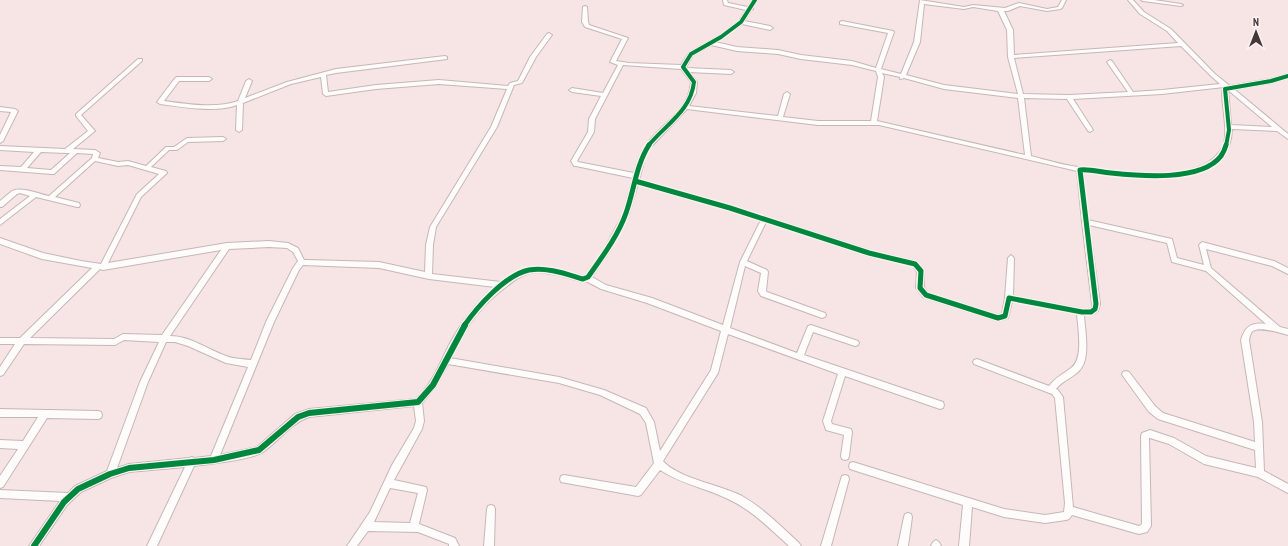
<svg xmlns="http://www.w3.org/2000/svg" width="1288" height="546" viewBox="0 0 1288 546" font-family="'PT Sans Narrow',sans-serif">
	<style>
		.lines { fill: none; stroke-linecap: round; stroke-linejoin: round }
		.minor-casing { stroke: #c6b7b7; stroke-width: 2 }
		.minor { fill: #fefbfb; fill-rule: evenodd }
		.cycleway-far2-casing { stroke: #faf2f2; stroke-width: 6 }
		.cycleway-far1-casing { stroke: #faf2f2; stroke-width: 8 }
		.cycleway-casing { stroke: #faf2f2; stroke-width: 8 }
		.cycleway-far2 { stroke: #00873e; stroke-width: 4 }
		.cycleway-far1 { stroke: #00873e; stroke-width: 5 }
		.cycleway { stroke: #00873e; stroke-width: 6 }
	</style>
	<rect width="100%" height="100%" fill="#f6e5e4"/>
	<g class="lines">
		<g class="minor-casing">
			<path id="minor" d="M723,0H727L728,3L748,7L753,0H757L752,8L753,9L751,10L744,21L770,26L773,28L770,30L742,24L715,42L737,47L778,50L801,55L852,61L876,68L888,33L840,24V22L842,21L893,31L894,32L881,69L901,74L914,42L920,0L964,7L973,5L1005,8L1019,3L1047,9L1058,7L1062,0H1066L1062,8L1060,9L1047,11L1020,6L1008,11H1004L1013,30L1014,55L1178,43L1167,31L1140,14L1128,0H1133L1144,12L1171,29L1215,74L1230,86L1270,79L1288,74V78L1271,83L1234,89L1288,134V139L1277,131L1232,129C1231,187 1150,179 1111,175C1102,174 1093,172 1083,172L1088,220L1172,239L1177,258L1204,265L1199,245L1202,242L1274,261L1288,268V274L1272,266L1206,249L1211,268L1280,327L1288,329V335C1280,333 1260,326 1253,331C1250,333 1250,337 1249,340L1262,422L1264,471L1288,484V493L1258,477L1204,464L1169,444L1150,438H1149L1151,526L1147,532L1139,534L1072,515L1069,519L1066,520L1045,523L1004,517L972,507L969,546H959L963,505L853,470L850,469L849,466L850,463L853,462L1004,509L1045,515L1064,512L1065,503L1055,398L1052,394L974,364L973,362L974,360L977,359L1049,386C1055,378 1063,374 1071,368C1084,359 1078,328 1077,314L1012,301L1008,318L998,321L923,297L916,288L917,272L913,266L869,256L766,222L747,261L767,270L768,272L766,291L767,292L825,313L826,315L825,317L822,318L761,296L758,291L761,273L745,266L730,328L797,353L808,326L811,325L858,341L859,343L858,345L855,346L813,332L804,355L940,401L943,402L944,405L943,408L940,409L845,376L831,421L832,424L851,429L852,432L849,456L848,459L845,460L842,459L841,456L844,435L826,430L823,421L838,374L728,334L718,373L663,461C677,478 721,485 742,496C763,508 781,526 799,543L801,546H789C770,529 752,510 728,499C706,488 681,484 660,470L641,495L638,496L561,482L560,479L561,476L564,475L636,487L654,463L646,423L640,414L600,395L559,383L448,364L435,387L422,403L424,421L422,429L394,480L426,487L427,490L419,524L455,538L459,546H449V544L418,532L368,531L357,546H347L370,512L392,465L414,428L416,421L414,406L309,417C291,423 279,441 263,452C252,460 209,464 194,466L157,546H147L185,467L129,472L111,478L81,492L67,505L39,546H29L60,501L0,498V490L68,493L75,486L107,471L140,382L159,342L124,340L115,345L24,344L3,375L0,376V367L15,344H0V338H20L92,268L42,259L0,244V238L43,253L81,261L101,264L137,194L159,174L128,165L118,166L95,161L55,197L79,203L80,205L79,207H77L36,197L0,225V219L30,196L20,193L17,194L2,207H0V201C4,198 8,194 12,191C20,186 40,194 49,196L92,158L93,154L77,153L54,174H52L0,170V166L21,167L34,152L0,150V146L65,149L88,131L76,116V114L138,59H142V61L81,115L95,131L73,149L95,150L100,153L98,158L118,162L128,161L146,166L166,147H174L187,138L223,137L226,139L223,141L188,142L177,150H169L151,167L166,171L167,173L141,197L108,263L227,243L269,241L288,243L298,248L304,260H307L379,262L425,272L426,245L430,227L491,127L507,89L439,84L376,89L326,96L323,94L321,77L291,84L243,103L242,130L239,132L236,130L237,105C217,113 181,107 160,104L157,102L175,78L177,77H209L212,79L209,81H179L164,101C187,104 216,109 238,101L246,81L249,79L252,81L245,98L287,82L336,69L445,56L447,57V59L336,73L326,75L328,92L376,85L439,80L508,86L510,83L518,81L530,57L547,34L549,33L552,35L536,57L522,83L514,85L497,127L436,227L433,245L432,274L501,282L521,270L530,267H539L558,269L583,276L586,275L605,248L623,214L633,178L576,166H574L571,161L588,132L589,119L601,96L572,92L569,90L572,88L603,93L618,65L610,62L622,39L585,27L582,22L583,7L585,6L587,7L588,22L589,25L628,38L616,61L629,63L681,65L689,53L719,36L739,21L746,10L724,5ZM924,4L964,9L973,7L998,11L1007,30L1008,57L1018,94L944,85L906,75L920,42ZM711,45L737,51L778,54L801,59L852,65L876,71L878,77L871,121H818L783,117L790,94L787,92L784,94L778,116L689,106L696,93L697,82L689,72L731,74L734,72L731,70L687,68L686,67L693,55ZM1181,46L1211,76L1220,84L1162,90L1133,92L1112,61L1110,60L1107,62L1128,92L1069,95L1023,94L1014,58ZM623,65L681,69L691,82C688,114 663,121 646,145C639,154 637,163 634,173L578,162L577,161L594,132L595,119ZM882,73L900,77V79L904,78L944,89L1018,98L1025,155L877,121L884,77ZM1224,87C1218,94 1230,130 1223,146C1205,184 1131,174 1097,169C1091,168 1084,168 1078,167C1062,165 1047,160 1031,156L1024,98L1067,99L1088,131L1090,132L1093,130L1073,99L1162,94ZM1228,90L1272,127L1231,125ZM687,109L818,125H879L1077,171L1082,222L1092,304V307L1090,309H1082L1013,296L1014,258L1011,255L1008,258L1005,298L1002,314L998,315L928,293L924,287V271L917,262L915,261L869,250L732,206L639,180L646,154L651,147ZM41,152L66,153H70L51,170L27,168ZM638,184L729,210L761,220L740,262L723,325L652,298L606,285L592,277L609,252L629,214ZM1089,225L1167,243L1172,262L1206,271L1266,324C1252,322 1245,326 1241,340L1254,422L1255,442L1163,413L1155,406L1129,372L1126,371L1123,372L1122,374L1123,376L1149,412L1158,419L1255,450L1256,468L1206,456L1174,438L1150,430L1142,433L1141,436L1142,524L1139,526L1073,507L1063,397L1058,390L1056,389C1062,381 1072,378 1079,371C1091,359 1085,331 1084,315L1094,314L1098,311L1100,304ZM269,247L287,248L293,252L298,261L293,268L266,322L251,360C243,359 233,359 226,356C207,349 190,336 170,336L229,249ZM221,250L162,335L123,334L114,339L30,338L100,269L103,270ZM303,265L379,268L429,279L495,287C475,303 460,324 448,347C439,365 432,384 416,399L309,409L295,414L257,447L220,455L274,322L299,270ZM539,272L558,275L583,282L586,281L601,289L647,303L721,331L711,370L660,451L654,422L646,408L604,390L559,377L450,358C463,330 481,305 506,287C512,282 519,276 527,274C531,272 535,273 539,272ZM166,342H175L188,346L226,363L248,367L211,456L194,458L192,457L189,458L129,464L117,468L148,382ZM390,488L418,493L410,523L374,522Z
				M1141,0H1154L1181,4L1183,5L1181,6L1143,1Z
				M0,107L15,109L18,111L3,141L0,143V135L11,112L0,111Z
				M0,409L98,411L101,412L102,415L101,418L98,419L47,418L3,487L0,488V476L18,449L0,448V440L23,441L38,417H0Z
				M845,475L848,476L849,479L831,546H821L841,479L842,476Z
				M491,505L494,506L495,509L494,546H484L487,509L488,506Z
				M908,513L911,514L912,517L908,546H898L904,517L905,514Z
				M936,540L939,542L941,546H931L933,542Z"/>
		</g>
		<use href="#minor" class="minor"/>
		<g class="cycleway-far2-casing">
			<path id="cycleway-far2" d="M648,146C665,125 691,111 694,82L683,67L691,54L721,37L741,22L755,0
				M1226,146L1229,130L1225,89L1271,81L1288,76"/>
		</g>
		<g class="cycleway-far1-casing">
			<path id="cycleway-far1" d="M635,181L730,208L869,253L915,264L921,271L920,288L926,295L998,318L1005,316L1009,298L1082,312H1091L1095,309L1096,304L1080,170C1090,169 1100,172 1111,173C1139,176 1201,182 1221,156C1223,153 1225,149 1226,145
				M464,326C477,307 505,275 529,270C547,267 566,274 583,279L588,277C602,257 618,236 626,213C634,191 636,165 649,145"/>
		</g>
		<g class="cycleway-casing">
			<path id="cycleway" d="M34,546L64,502L78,489L110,474L129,468L214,460L259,450L298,417L309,413L418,402L433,385L465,325"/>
		</g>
		<use href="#cycleway-far2" class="cycleway-far2"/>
		<use href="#cycleway-far1" class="cycleway-far1"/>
		<use href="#cycleway" class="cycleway"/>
	</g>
	<g transform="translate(1256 32)" stroke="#faf2f2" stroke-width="3" paint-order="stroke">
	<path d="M0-3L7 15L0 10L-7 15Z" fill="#463736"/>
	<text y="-6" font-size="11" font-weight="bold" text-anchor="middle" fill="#463736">N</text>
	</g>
</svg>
